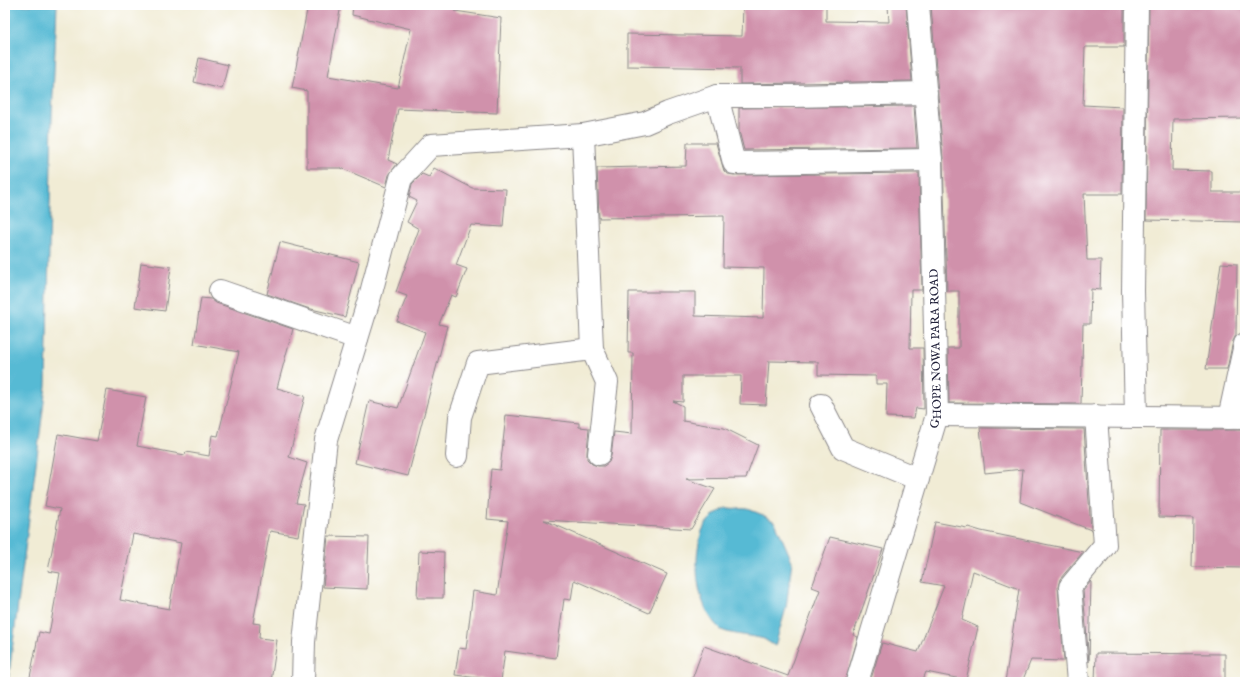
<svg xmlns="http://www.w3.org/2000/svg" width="1250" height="687" viewBox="0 0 1250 687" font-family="'IM FELL English',serif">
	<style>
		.water { fill: #56bad4; stroke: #3c6e88 }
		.building { fill: #d091ab; fill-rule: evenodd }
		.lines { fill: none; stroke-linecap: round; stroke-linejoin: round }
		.minor-casing { stroke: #8a8788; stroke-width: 24 }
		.minor { stroke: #fff; stroke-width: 22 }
		.labels { text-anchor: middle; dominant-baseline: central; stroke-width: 3.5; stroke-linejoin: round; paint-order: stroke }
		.street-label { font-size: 12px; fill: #22223b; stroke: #fff }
	</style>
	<rect width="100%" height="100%" fill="#fff"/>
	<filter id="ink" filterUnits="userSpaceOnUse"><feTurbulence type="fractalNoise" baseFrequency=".025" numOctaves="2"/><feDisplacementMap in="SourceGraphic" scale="8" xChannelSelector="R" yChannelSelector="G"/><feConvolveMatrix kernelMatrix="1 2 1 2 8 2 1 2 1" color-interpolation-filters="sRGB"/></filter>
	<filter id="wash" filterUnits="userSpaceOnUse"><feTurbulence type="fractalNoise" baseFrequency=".012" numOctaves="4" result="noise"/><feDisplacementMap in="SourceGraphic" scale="16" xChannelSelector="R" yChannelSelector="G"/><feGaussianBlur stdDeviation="0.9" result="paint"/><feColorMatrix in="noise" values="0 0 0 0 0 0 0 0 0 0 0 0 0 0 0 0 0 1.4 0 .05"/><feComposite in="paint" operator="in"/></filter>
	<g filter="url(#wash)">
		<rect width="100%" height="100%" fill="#f1ecd5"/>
		<path class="water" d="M5,5H57L52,116L46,386L8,682H5Z
			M726,508L748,509L763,515L775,522L792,561L786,608L775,646C771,644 768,641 764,639C755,636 726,634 720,629C696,607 692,561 702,531C706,521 716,512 726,508Z"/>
		<g id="blocks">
			<path class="building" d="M308,5H341L328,76L398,88L411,29L352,15L353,5H457L455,11L501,18L497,113L398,109L388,160L397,164L389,175L386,187L341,168H307V91L292,88Z
				M743,5H826V21L889,22L888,5H906L912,81L740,84V68L627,66V34L742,36Z
				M931,5H1124V47H1085L1083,105L1123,107L1122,194H1084L1087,260H1101L1100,290L1091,289L1090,324H1083L1081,404L949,403L948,348H959V291H947L943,159Z
				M1149,5H1245V118L1173,119L1172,170L1212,171V192H1245V222L1146,220Z
				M199,58L228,65L222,89L194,82Z
				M914,106L917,148L744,150L739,131V108Z
				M687,143H716L724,171L728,174L734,175L919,173L922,290H911L910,348H923L924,409L916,408L914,418L886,417L887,384H876V376L818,375V362L769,361L766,405L740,404L741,376H683V402L673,401L683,406V421L724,428L758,445L746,478L686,479L715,489L691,529L544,520L667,574L649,613L574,580L571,600L564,599L556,658L505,651L501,681L455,675L459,648L466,649L473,591L497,595L508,521L487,519L491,469L500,470L506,415L579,423V427L589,428L587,453V459L592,464L598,466H604L609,462L611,456L614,432L632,434L633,353H628L629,292H695V316L763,318L764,268L723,267L724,216L599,218L597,168L686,166Z
				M434,168L472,188L506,189L503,227L471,225L456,265L467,269L456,297L451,295L439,324L447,326L408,476L355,463L369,401L398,408L425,332L397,321L407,296L396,292L419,229L407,222L417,201L409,197L412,184L422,174L429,177Z
				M280,242L359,262L345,317L307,308L267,294Z
				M141,263L171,267L165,311L135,307Z
				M1221,263L1237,264L1236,335L1233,341L1227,369H1206Z
				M201,298L211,299L216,303L293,329L277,388L305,396L289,457L307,463L296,503L304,504L298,536L270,531L253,623L260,624L259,638L277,640L271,682H29L39,632L49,634L60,573L48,571L60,509L45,506L58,434L97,441L107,390L146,397L137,446L185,455L186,452L209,456L212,435L218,436L239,352L194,344ZM133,534L181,543L169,609L120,600Z
				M980,428L1084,429L1091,530L1020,502L1023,469L985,473Z
				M1160,430H1245V568L1192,567L1193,518L1159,517Z
				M935,522L967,528L968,527L981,531L1083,552L1060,579L1058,587L1064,661L1031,660L1022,682H1005L1019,589L973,571L962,620L978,627L966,680L926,672L922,682H870L882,643L918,652L944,586L922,582Z
				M328,536L369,537L367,589L323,587Z
				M830,537L883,549L853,635L858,637L845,682H691L704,646L788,676L820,590L812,587Z
				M419,551L444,552L443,598H417Z
				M1091,581L1089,662L1083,591Z
				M1096,653L1225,654V682H1095Z"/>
		</g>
	</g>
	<g filter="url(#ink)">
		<use href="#blocks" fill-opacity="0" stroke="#8a8788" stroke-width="1"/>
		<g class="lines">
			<g class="minor-casing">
				<g id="minor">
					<path d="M717,96L734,163L931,160"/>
					<path d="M583,135L592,349L607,382L599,454"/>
					<path d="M220,291L357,338"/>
					<path d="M821,405L843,448L918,479"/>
					<path d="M937,415L1245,418"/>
					<path d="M1136,417L1133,291L1137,5"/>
					<path d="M1229,418L1245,344"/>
					<path d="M457,456L460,417L478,363L592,349"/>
					<path d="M303,682L304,642L326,440L371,293L401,178L431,145L583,135L645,123L668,113L717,96H793L926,93"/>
					<path id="s1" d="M857,682L937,415L931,160L918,5"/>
					<path d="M1078,682L1070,587L1105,545L1096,416"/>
				</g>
			</g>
			<use href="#minor" class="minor"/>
		</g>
	</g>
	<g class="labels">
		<g class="street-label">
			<text stroke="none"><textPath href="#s1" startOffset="345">GHOPE NOWA PARA ROAD</textPath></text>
		</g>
	</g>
	<rect width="1250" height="687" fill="none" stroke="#fff" stroke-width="20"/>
</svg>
